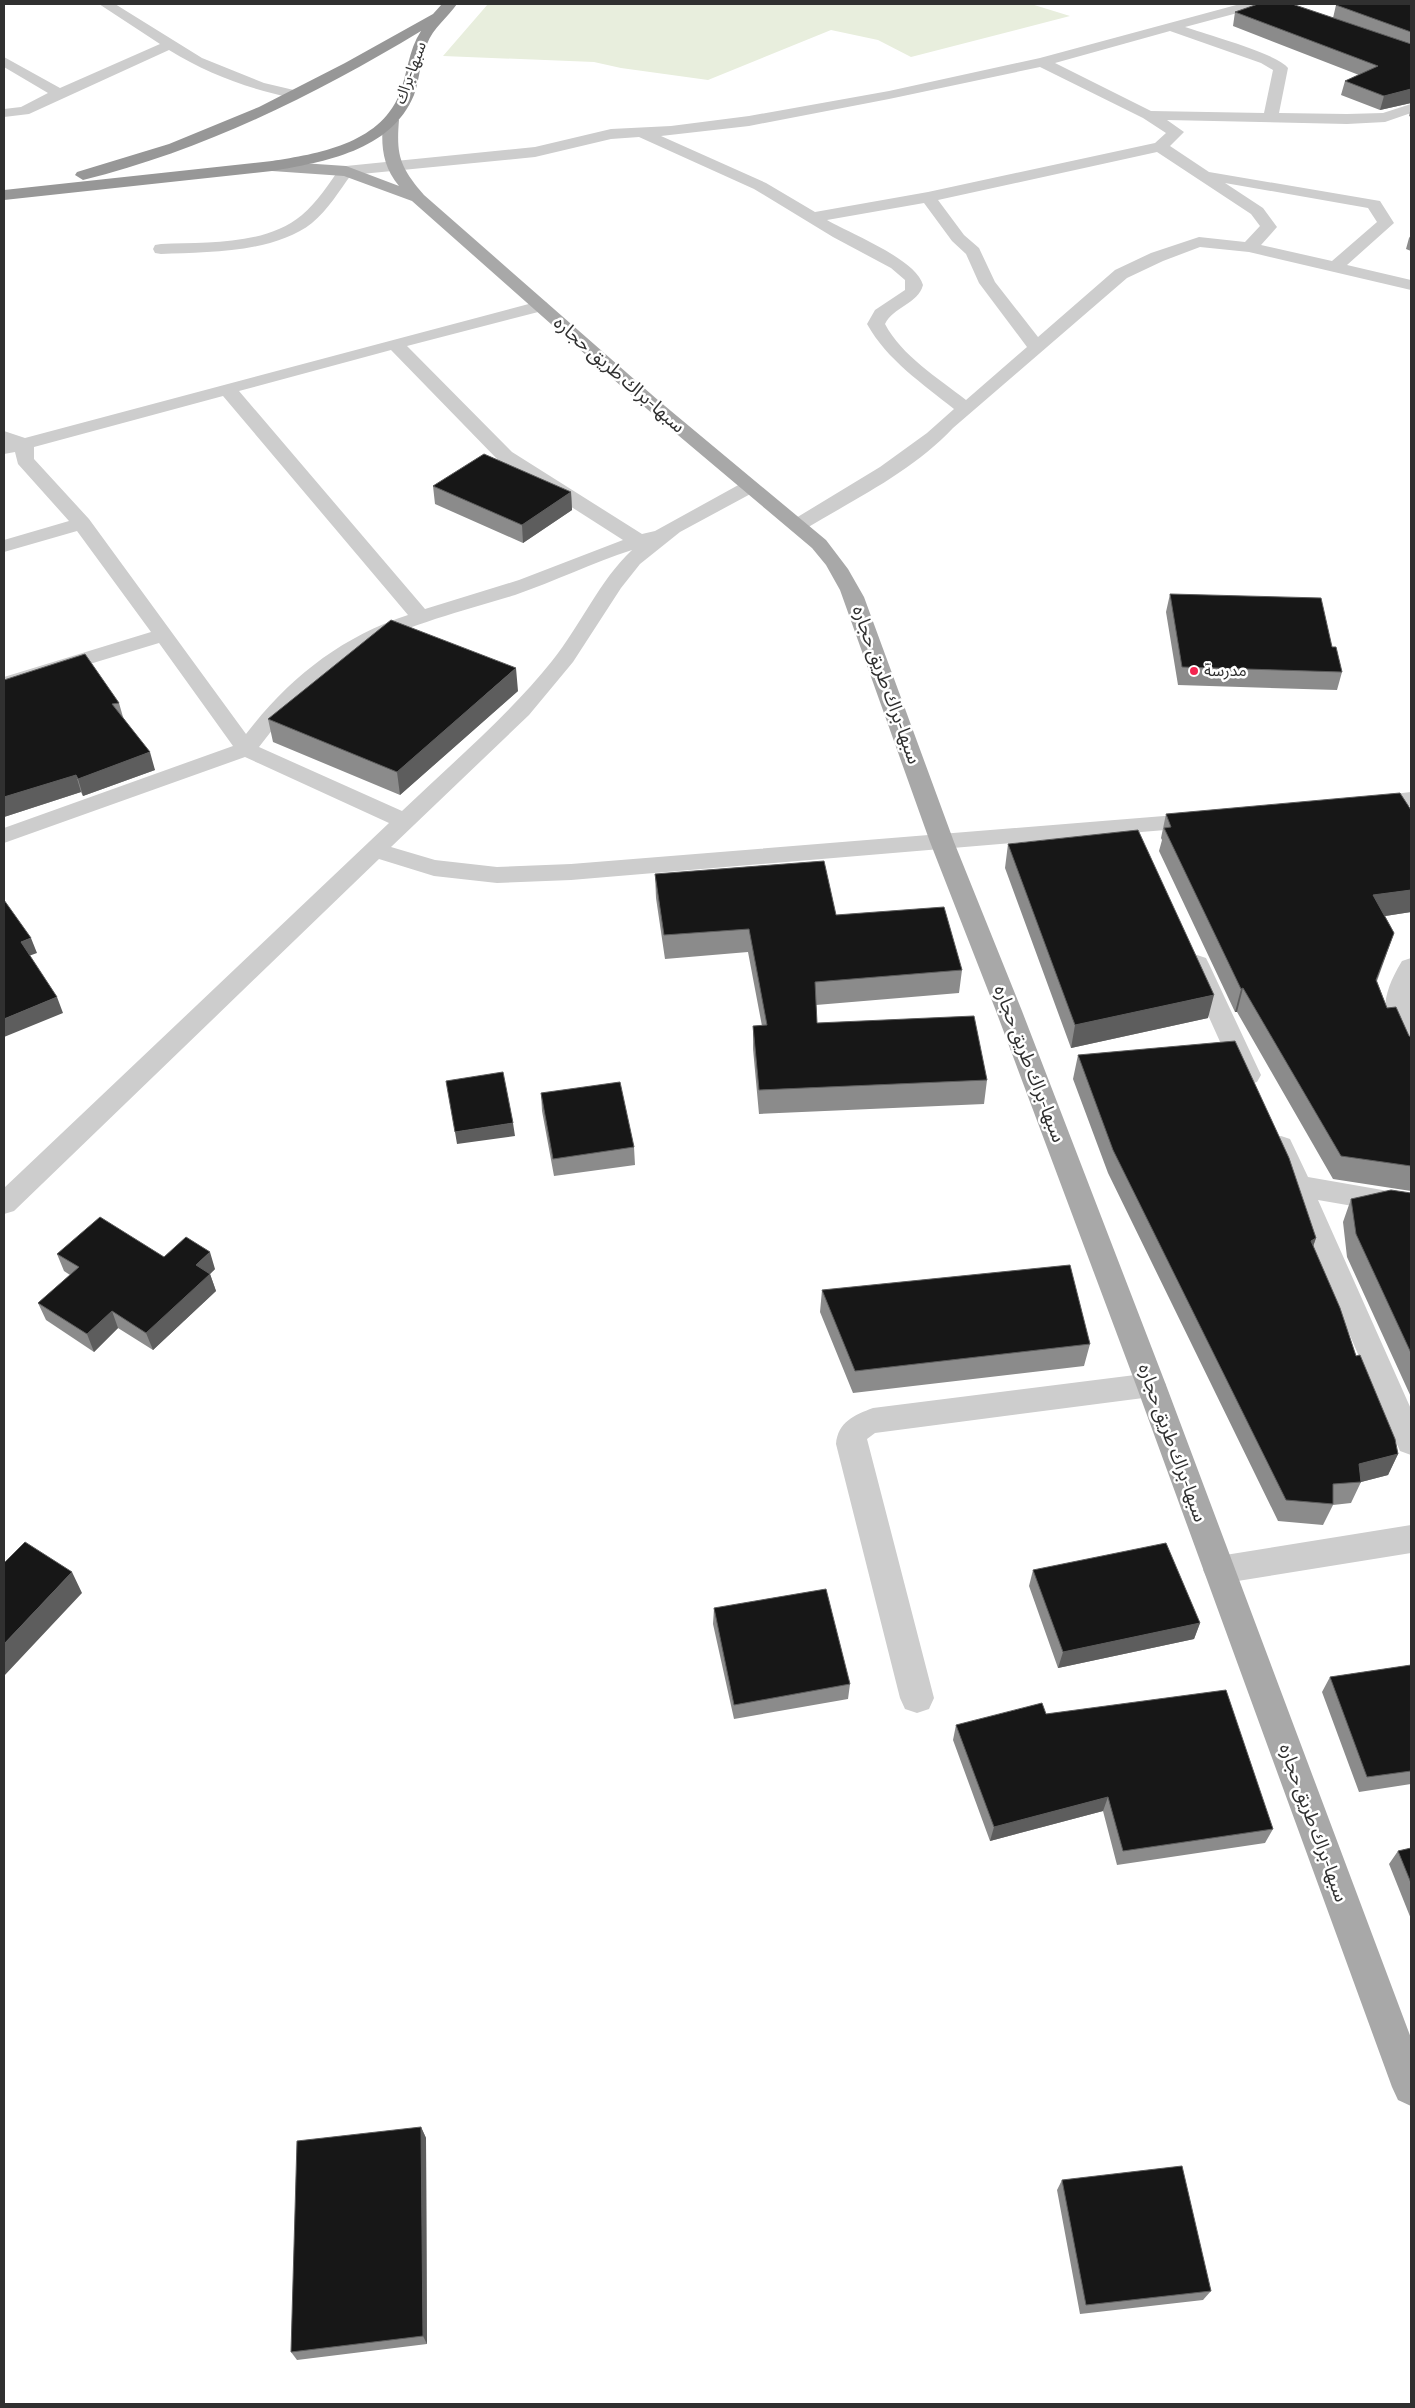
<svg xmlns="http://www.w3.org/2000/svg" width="1415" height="2408" viewBox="0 0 1415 2408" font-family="'Sofia Sans Condensed','Noto Sans Arabic',sans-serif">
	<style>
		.green { fill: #e8eedd }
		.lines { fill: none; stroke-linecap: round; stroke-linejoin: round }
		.minor { fill: #cdcdcd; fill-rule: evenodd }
		.major { fill: #a8a8a8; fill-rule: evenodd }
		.highway { fill: #979797; fill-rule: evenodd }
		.wall { fill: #8b8b8b }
		.shaded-wall { fill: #5d5d5d }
		.building { fill: #171717; stroke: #5d5d5d }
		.poi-dot { fill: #f32550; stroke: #fff; stroke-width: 2 }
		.labels { text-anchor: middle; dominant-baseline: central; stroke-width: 5; stroke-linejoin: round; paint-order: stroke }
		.far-street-label { font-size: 16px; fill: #303030; stroke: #fff }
		.far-poi-label { font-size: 16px; fill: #303030; stroke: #fff; text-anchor: start }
		.street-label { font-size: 19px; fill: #303030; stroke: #fff }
	</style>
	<rect width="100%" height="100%" fill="#fff"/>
	<path class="green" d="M488,4H1031L1070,16L911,57L878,40L831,30L708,80L621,68L594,62L443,56Z"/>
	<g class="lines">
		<path class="minor" d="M99,4H115L202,58L264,83L298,91L300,94L293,98C249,89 208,74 169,50L29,114L4,117V109L21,107L48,93L4,67V57L60,88L160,44Z
			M1240,4H1262L1260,7L1185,27C1205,34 1278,54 1288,68L1279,113L1347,114L1383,113L1411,104V113L1385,122L1347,124L1167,120L1184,132L1170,146L1209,172L1380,201L1394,223L1347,265L1411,280V290L1249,252L1200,247L1163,261L1127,278L953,428C913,471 855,499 805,529L798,531L791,529L788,525L791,521L880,467L927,433L954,409C923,384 887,360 867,324L875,310L905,290V280L891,268L833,237L754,189L639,137L611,139L535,157L351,175C339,191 328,210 312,223C274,253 207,252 161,254L155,253L153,249L155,245L161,244C206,242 265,246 302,215C317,202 329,184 340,168L346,166L535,147L611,129L671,126L749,116L889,91L1040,58ZM1170,31L1261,63L1273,70L1264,113L1151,111L1055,63ZM1040,67L1143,118L1166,133L1155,143L928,192L815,212L766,183L661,136L749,126L889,99ZM1157,152L1251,214L1260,226L1245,242L1199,237L1151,253L1115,270L1038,337L995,282L979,248L964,235L938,200ZM1225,183L1368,208L1377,222L1332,261L1261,245L1277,227L1263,208ZM924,203L952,241L966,254L979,283L1027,347L966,400C938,378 902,356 885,324C893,307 918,304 923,285C916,259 851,234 827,220Z
			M540,301L546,302L549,306L546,310L407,346L512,452L642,534L655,531L742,483L749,481L756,483L759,487L756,491L680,532L640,564L621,588L573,662L529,715L391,847L435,860L497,867L571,864L1201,813L1209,815L1213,820L1209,825L1201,827L571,880L497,883L434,876L379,859L14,1211L4,1214V1188L389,823L245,757L4,843V828L233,746L159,643L4,690V677L151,632L77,531L4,552V540L69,521L18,464L15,452L4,454V431L25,438ZM391,350L498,460L623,540L519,580L425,609L239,391ZM223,396L408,615C341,637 289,678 246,734L89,519L34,459V447ZM632,550C599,581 581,625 552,661C508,716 453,762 402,811L259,747C288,709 322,671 364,648C412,623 464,611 515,595C555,581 592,563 632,550Z
			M1411,792V806L1368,810L1360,808L1357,803L1360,798Z
			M1197,955L1206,958L1209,964L1261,1075L1257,1082L1248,1084L1239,1082L1235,1075L1185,964L1188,958Z
			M1411,958V1061L1402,1059C1380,1020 1379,999 1402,961Z
			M1281,1136L1290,1139L1308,1177L1411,1195V1216L1318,1200L1411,1409V1455L1400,1451L1396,1442L1268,1146L1272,1139Z
			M1151,1373L1161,1376L1166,1385L1161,1394L1151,1397L875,1433L867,1439L934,1698L929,1709L917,1713L905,1709L900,1698L836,1444C838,1422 854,1415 873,1408Z
			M1411,1525V1553L1219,1584L1208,1580L1203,1570L1208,1560L1219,1556Z"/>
		<path class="major" d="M391,115L399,120C396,156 400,167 424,195L659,401L826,540L848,569L864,597L954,842L1022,1011L1166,1385L1411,2038V2106L1398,2100L1392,2087L1136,1385L996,1011L930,842L840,590L826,565L812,548L647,409L412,201L344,176L272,171L264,166L272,161L346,166L399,186C382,165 381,146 383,120Z"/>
		<path class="highway" d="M442,4H457C448,17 433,28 427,44C420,60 420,79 414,95C391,151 324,162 272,171L4,200V190L272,161C317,154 379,144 399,95C408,73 408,51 421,31C315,95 204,150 83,180L75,175L77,172L169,144L259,107L345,63L433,14Z"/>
	</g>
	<path class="wall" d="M1411,4V103L1380,110L1341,95L1345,81L1359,75L1233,26L1235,12L1333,18L1336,5Z
		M1411,107V117L1409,116Z
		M1411,235V251L1406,249L1409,238Z
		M433,486L571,492L572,510L523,543L435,504Z
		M1170,594L1332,647L1342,672L1337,690L1178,685L1166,612Z
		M4,680L119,703L123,717L155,770L83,796L81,792L4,817Z
		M518,691L400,795L273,742L268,719Z
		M1411,810V912L1385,916L1394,933L1377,981L1387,1008L1409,1036L1411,1037V1191L1333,1179L1237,1012H1235L1159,851L1162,840L1161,838L1166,814Z
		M1008,844L1208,1018L1071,1048L1005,868Z
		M655,874L836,915L962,970L959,993L816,1005L817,1023L987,1080L984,1104L759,1114L753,1049V1026H762L748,952L665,959L656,898Z
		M1078,1055L1316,1238L1313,1246L1356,1356L1398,1454L1388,1475L1361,1482L1351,1503L1333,1505L1323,1525L1278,1521L1108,1173L1073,1079Z
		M541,1093L634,1147L635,1165L554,1176L542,1111Z
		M1411,1193V1397L1347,1257L1343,1222L1351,1199Z
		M57,1254L164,1257L215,1269L210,1274L216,1291L153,1350L118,1328L94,1352L46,1320L38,1303L70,1275L64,1271Z
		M822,1290L1090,1344L1084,1366L853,1393L820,1312Z
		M1033,1570L1200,1623L1194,1639L1058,1668L1029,1586Z
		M714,1608L850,1684L848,1699L734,1719L713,1624Z
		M1411,1665V1784L1359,1792L1322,1692L1330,1677Z
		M1046,1714L1273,1829L1265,1843L1117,1865L1103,1811L990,1841L953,1740L956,1725Z
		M1411,1848V1919L1389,1864L1398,1851Z
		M421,2127L426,2138L427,2344L297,2360L291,2352Z
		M1062,2180L1211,2291L1203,2300L1080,2314L1057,2190Z"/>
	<path class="shaded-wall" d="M1411,89V103L1380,110L1384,96Z
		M571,492L572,510L523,543L522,525Z
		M516,668L518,691L400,795L397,772Z
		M150,752L155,770L83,796L78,779Z
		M76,775L81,792L4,817V797Z
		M1411,890V912L1366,919L1373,895Z
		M31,938L37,953L26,957L21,942Z
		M1243,988L1237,1012H1235L1241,989Z
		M1214,995L1208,1018L1071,1048L1075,1025Z
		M57,997L63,1013L4,1037V1019Z
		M513,1123L515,1136L457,1144L455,1132Z
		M1316,1238L1308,1261L1311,1241Z
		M210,1252L215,1269L210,1274L216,1291L153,1350L146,1333L196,1265Z
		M112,1311L118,1328L94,1352L87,1334Z
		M1398,1454L1388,1475L1361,1482L1359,1464Z
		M72,1572L82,1593L4,1676V1644Z
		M1200,1623L1194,1639L1058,1668L1063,1652Z
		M1108,1797L1103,1811L990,1841L994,1827Z
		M421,2127L426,2138L427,2344L423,2336Z"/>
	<path class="building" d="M1258,4H1292L1411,44V89L1384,96L1345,81L1378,66L1235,12Z
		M1341,4H1411V32L1336,5Z
		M484,454L571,492L522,525L433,486Z
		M1170,594L1321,598L1332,647H1336L1342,672L1182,667Z
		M391,620L516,668L397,772L268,719Z
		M85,654L119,703L112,704L150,752L78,779L76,775L4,797V680Z
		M1400,793L1411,810V890L1373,895L1394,933L1376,980L1387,1008L1396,1007L1409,1036L1411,1037V1166L1341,1156L1243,988L1241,989L1164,828L1171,827L1166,814Z
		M1138,830L1214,995L1075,1025L1008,844Z
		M824,861L836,915L944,907L962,970L815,982L817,1023L974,1016L987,1080L759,1090L753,1026L767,1025L749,929L664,935L655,874Z
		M4,900L31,938L21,942L57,997L4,1019Z
		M1235,1041L1289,1158L1316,1238L1311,1241L1340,1308L1356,1356L1360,1355L1395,1439L1398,1454L1359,1464L1361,1482L1333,1484V1504L1286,1500L1113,1150L1078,1055Z
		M503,1072L513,1123L455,1132L446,1081Z
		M620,1082L634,1147L553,1159L541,1093Z
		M1391,1190L1411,1193V1353L1356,1234L1351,1199Z
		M100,1217L164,1257L186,1237L210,1252L196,1265L210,1274L146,1333L112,1311L87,1334L38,1303L79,1267L57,1254Z
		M1070,1265L1090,1344L855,1371L822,1290Z
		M25,1542L72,1572L4,1644V1563Z
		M1166,1543L1200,1623L1063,1652L1033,1570Z
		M826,1589L850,1684L734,1705L714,1608Z
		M1411,1665V1771L1367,1777L1330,1677Z
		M1226,1690L1273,1829L1123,1851L1108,1797L994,1827L956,1725L1042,1703L1046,1714Z
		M1411,1848V1883L1398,1851Z
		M421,2127L423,2336L291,2352L297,2141Z
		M1182,2166L1211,2291L1086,2305L1062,2180Z"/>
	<circle class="poi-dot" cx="1194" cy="671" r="5"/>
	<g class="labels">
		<g class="far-street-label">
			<text transform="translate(411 73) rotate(-70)">سبها-براك</text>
		</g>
		<g class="far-poi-label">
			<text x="1204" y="671">مدرسة</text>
		</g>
		<g class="street-label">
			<text transform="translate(619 375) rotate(41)">سبها-براك طريق حجاره</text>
			<text transform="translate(886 685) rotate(70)">سبها-براك طريق حجاره</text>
			<text transform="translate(1029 1064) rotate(69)">سبها-براك طريق حجاره</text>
			<text transform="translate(1172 1443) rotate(70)">سبها-براك طريق حجاره</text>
			<text transform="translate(1313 1823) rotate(70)">سبها-براك طريق حجاره</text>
		</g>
	</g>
	<rect width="1415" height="2408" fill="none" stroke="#303030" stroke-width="10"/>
</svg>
